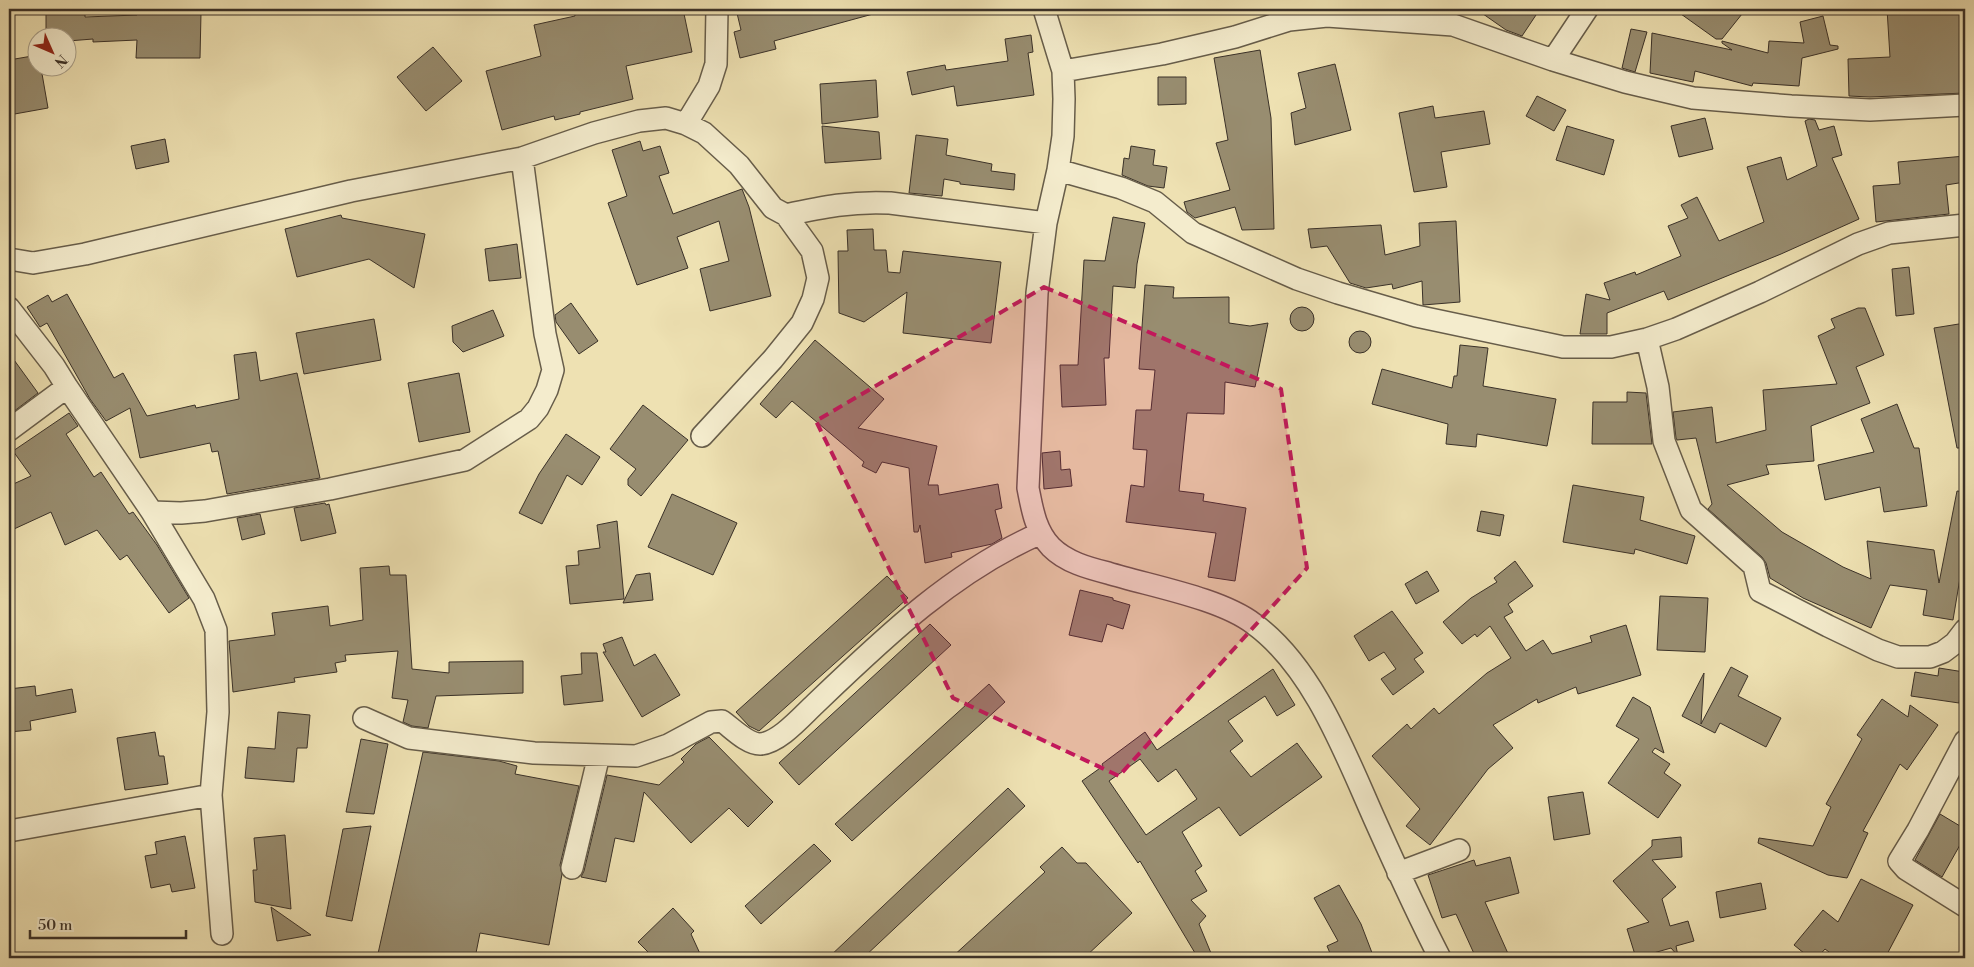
<svg xmlns="http://www.w3.org/2000/svg" width="1974" height="967" viewBox="0 0 1974 967" font-family="'Libre Bodoni',serif">
	<style>
		.building { fill: #988d70; stroke: #3a3128; fill-rule: evenodd }
		.lines { fill: none; stroke-linecap: round; stroke-linejoin: round }
		.minor-casing { stroke: #675d4a; stroke-width: 24 }
		.minor { stroke: #f4eccd; stroke-width: 21 }
		.marked { fill: #c2185b; fill-opacity: 0.2; stroke: #c2185b; stroke-width: 4; stroke-dasharray: 10 6; stroke-linejoin: round }
	</style>
	<rect width="100%" height="100%" fill="#eee1b2"/>
	<filter id="stains"><feTurbulence type="fractalNoise" baseFrequency=".004" numOctaves="4"/><feColorMatrix values="0 0 0 0 .2 0 0 0 0 .09 0 0 0 0 .02 0 0 0 .5 -.17"/></filter>
	<radialGradient id="worn" r=".72"><stop offset=".6" stop-color="#630" stop-opacity="0"/><stop offset="1" stop-color="#630" stop-opacity=".3"/></radialGradient>
	<path class="building" d="M574,9H683L692,52L626,66L633,99L580,112V114L555,120L554,116L502,130L486,71L541,56L534,25L575,16Z
		M736,9H873V14L774,41L776,49L740,58L734,32L741,30Z
		M1476,9H1540L1522,36L1506,30Z
		M1674,9H1746L1722,39H1716Z
		M1887,9H1961L1965,55V93L1870,97L1849,96L1848,59L1890,57Z
		M85,12V17L137,15V13H201L200,58H136L137,40L93,42V39L68,41V38H46V14Z
		M1823,16L1830,45L1838,46V49L1802,58L1799,86L1753,83L1752,86L1695,71L1693,82L1650,73L1652,33L1732,50L1722,43V41L1768,53L1769,41L1804,43L1800,22Z
		M1631,29L1647,32L1635,72L1622,68Z
		M1031,35L1033,52L1028,53L1034,95L957,106L954,86L912,95L907,72L945,65L946,70L1008,61L1005,39Z
		M433,47L462,81L426,111L397,77Z
		M1260,50L1271,118L1274,229L1242,230L1235,207L1195,218L1187,212L1184,202L1230,190L1216,143L1228,140L1214,58Z
		M38,55V68H41L48,108L9,115V60Z
		M1335,64L1351,130L1295,145L1291,113L1306,108L1298,73Z
		M1158,77H1186V104L1158,105Z
		M876,80L878,117L822,124L820,84Z
		M1537,96L1566,110L1554,131L1526,116Z
		M1433,106L1435,118L1484,111L1490,144L1441,152L1447,187L1414,192L1399,113Z
		M1705,118L1713,149L1679,157L1671,126Z
		M1809,119L1815,120L1819,130L1834,126L1842,155L1832,158L1859,219L1781,254L1668,300L1664,291L1607,313V334H1580L1586,294L1610,300L1604,283L1635,272L1636,275L1681,256L1668,226L1688,218L1681,205L1697,197L1719,241L1764,222L1747,167L1781,157L1787,180L1817,166L1805,121Z
		M822,126L879,132L881,159L825,163Z
		M1567,126L1614,140L1604,175L1556,160Z
		M916,135L948,139L946,155L992,164L991,171L1015,174L1014,190L960,184V182L944,179L942,196L909,193Z
		M165,139L169,162L136,169L131,146Z
		M640,141L643,151L660,146L669,173L659,176L673,214L742,189L749,207L771,296L710,311L700,269L729,261L719,221L677,237L688,268L637,285L608,203L627,196L612,150Z
		M1131,146L1155,150L1153,165L1167,167L1164,188L1148,186L1122,175L1124,158L1129,159Z
		M1965,156V182L1946,185L1949,214L1876,222L1873,186L1900,184L1898,162Z
		M341,215L342,218L425,234L414,288L369,259L297,277L285,229Z
		M1113,217L1145,223L1137,264L1135,288L1113,286L1109,358H1104L1106,405L1062,407L1060,365H1078L1084,260L1105,261Z
		M1456,221L1460,302L1423,305L1422,281L1393,289L1392,284L1366,288L1350,283L1327,246L1311,248L1308,229L1381,225L1385,255L1420,246L1419,223Z
		M873,229L874,250H886L888,272L900,273L903,251L1001,262L991,343L903,333L907,292L864,322L839,313L838,251H848L847,230Z
		M517,244L521,278L489,281L485,249Z
		M1909,267L1914,314L1896,316L1892,269Z
		M1145,285L1174,287L1173,298L1229,297V323L1250,326L1268,323L1255,387L1225,382L1224,414L1187,413L1179,491L1204,494L1203,501L1246,508L1235,581L1208,577L1216,533L1126,522L1131,485L1144,487L1147,450L1133,449L1136,410H1151L1155,370L1139,369Z
		M67,294L114,378L123,373L147,416L195,405L196,408L239,399L234,355L256,352L260,381L297,373L320,478L227,494L218,451L212,452L210,443L140,458L130,408L106,421L90,399L47,323L40,327L27,307L48,295L52,302Z
		M571,303L598,341L579,354L556,322L555,315Z
		M1290 319a12 12 0 1 1 24 0a12 12 0 1 1-24 0Z
		M1858,308H1865L1884,355L1856,367L1870,403L1811,426L1814,461L1766,465L1769,474L1727,485L1782,532L1843,567L1871,579L1867,541L1934,550L1939,583L1957,491L1965,492V572H1961L1953,620L1923,615L1927,590L1890,585L1871,628L1803,598L1770,578L1766,563L1762,557L1708,509L1712,504L1696,438L1677,440L1676,438L1673,412L1712,407L1716,443L1766,430L1763,390L1837,384L1818,336L1835,328L1831,319Z
		M493,310L504,336L463,352L453,342L452,326Z
		M374,319L381,360L304,374L296,333Z
		M1965,323V448H1957L1934,328Z
		M1349 342a11 11 0 1 1 22 0a11 11 0 1 1-22 0Z
		M815,340L884,399L858,428L937,446L928,485H938L939,495L998,484L1002,508L995,510L1002,538L992,544L951,553L952,557L925,563L920,525L918,532H914L909,468L882,462L876,473L862,466L864,462L792,401L776,418L760,404Z
		M1460,345L1488,348L1483,386L1556,399L1547,446L1477,434L1476,447L1446,444L1448,424L1372,404L1382,369L1452,388L1454,376H1457Z
		M9,353L38,393L9,415Z
		M459,373L470,432L419,442L408,383Z
		M1627,392L1646,393L1652,444H1592L1593,402H1627Z
		M1897,404L1914,448H1919L1927,506L1884,512L1880,487L1825,500L1818,465L1874,452L1861,419Z
		M643,405L688,440L641,496L628,485V479L636,469L610,449Z
		M69,413L78,426L66,434L94,477L101,472L129,514L133,512L157,545L189,598L169,613L127,555L120,560L97,530L65,545L51,512L14,529L9,517V486L31,476L13,451Z
		M566,434L600,457L582,485L567,475L542,524L519,513L539,474Z
		M1060,451L1061,470L1070,469L1072,486L1044,489L1042,453Z
		M1573,485L1644,497L1640,520L1695,536L1687,564L1635,549L1634,554L1563,542Z
		M672,494L737,523L713,575L648,547Z
		M325,503L326,505L329,504L336,533L301,541L294,508Z
		M1481,511L1504,515L1500,536L1477,531Z
		M260,514L265,534L242,540L237,518Z
		M617,521L624,599L570,604L566,566L579,565L578,551L600,548L597,525Z
		M1515,561L1533,586L1508,604L1513,612L1504,617L1526,651L1543,640L1552,654L1592,642L1590,636L1626,625L1641,675L1578,694L1576,687L1538,703L1537,699L1493,725L1513,748L1488,769L1430,845L1406,826L1420,809L1372,756L1407,724L1411,729L1434,708L1439,714L1487,673L1511,658L1490,626L1477,637L1475,634L1462,644L1443,622L1471,598L1497,582L1494,578Z
		M389,566L390,575H406L412,669L449,673V662L523,661V693L436,696L428,728L412,726L403,722L408,700L392,698L398,651L345,655L346,661L335,663L337,672L294,678L295,682L233,692L229,641L275,635L272,613L328,606L330,626L363,620L360,568Z
		M1427,571L1439,591L1416,604L1405,584Z
		M650,573L653,600L623,603L636,575Z
		M887,576L908,598L759,731L749,726L736,712Z
		M1080,590L1113,598V600L1130,605L1123,629L1107,624L1102,642L1069,635Z
		M1660,596L1708,598L1705,652L1657,650Z
		M1392,611L1423,653L1414,659L1424,672L1393,695L1381,679L1396,669L1384,652L1369,661L1354,636Z
		M930,624L951,645L799,785L779,763Z
		M622,637L634,666L655,654L680,695L642,717L603,652H606L603,644Z
		M581,653H597L603,701L564,705L561,676L582,674Z
		M1731,667L1748,676L1738,696L1781,718L1766,747L1720,723L1715,733L1682,716L1704,673L1701,724Z
		M1939,668L1964,672L1959,703L1911,696L1915,672L1938,676Z
		M1273,669L1295,705L1277,716L1265,696L1228,721L1243,741L1230,751L1251,777L1297,743L1322,777L1240,836L1219,807L1182,832L1202,866L1195,871L1207,891L1191,900L1206,916L1199,924L1213,958H1198L1140,861L1138,863L1082,781L1103,766L1102,764L1145,732L1157,750ZM1140,759L1158,782L1176,769L1197,799L1146,835L1109,781Z
		M989,684L1005,702L852,841L835,824Z
		M35,686L36,696L72,689L76,712L30,721L31,730L9,732V689Z
		M1633,697L1650,707L1664,753L1655,748L1652,752L1670,764L1664,773L1681,785L1658,818L1608,783L1639,739L1616,726Z
		M1882,699L1908,717L1910,705L1938,725L1907,770L1900,764L1863,831L1868,833L1847,878L1828,875L1758,843L1759,838L1813,846L1831,807L1826,804L1862,739L1857,735Z
		M278,712L310,715L307,748H297L294,782L245,778L248,747L275,749Z
		M155,732L159,756H164L168,784L125,790L117,738Z
		M709,737L773,802L748,827L729,808L691,843L644,792L634,842L615,838L606,882L581,877L584,871L607,775L659,785L684,762L681,759L696,744Z
		M361,739L388,744L374,814L346,812Z
		M423,752L499,761L517,766L515,774L579,786L560,865L562,874L549,945L480,933L475,958H377Z
		M1008,788L1025,806L863,958H828Z
		M1583,792L1590,834L1554,840L1548,797Z
		M1940,814L1965,829V836L1942,877L1915,860Z
		M371,826L352,921L326,916L343,829Z
		M285,835L287,860L291,909L255,902L253,870H257L254,838Z
		M185,836L195,888L172,892L170,884L151,888L145,856L157,854L155,842Z
		M1681,837L1682,857L1652,860L1676,887L1662,899L1670,926L1688,921L1694,941L1676,946L1678,956L1671,948L1636,958L1627,929L1649,922L1613,881L1652,846V840Z
		M814,844L831,861L761,924L745,906Z
		M1062,847L1077,863H1086L1132,913L1084,958H951L1045,872L1040,867Z
		M1510,857L1519,893L1485,902L1510,958H1476L1456,914L1442,918L1428,875L1474,860L1476,866Z
		M1861,879L1913,905L1885,958H1837L1825,949L1817,958H1810L1794,945L1823,910L1838,922Z
		M1761,883L1766,909L1720,918L1716,892Z
		M1339,885L1361,924L1374,958H1332L1327,946L1338,941L1314,898Z
		M271,907L311,935L277,941Z
		M673,908L694,931L691,934L702,958H654L638,942Z"/>
	<g class="lines">
		<g class="minor-casing">
			<path id="minor" d="M1044,9L1063,71L1064,99L1063,136L1058,170L1046,223L1037,293L1028,488C1032,508 1035,530 1051,547C1066,562 1088,568 1108,573C1150,586 1220,598 1254,624C1313,667 1345,753 1374,818C1395,865 1416,912 1440,958
				M1553,60L1587,9
				M1063,71L1162,54L1235,37L1289,20L1327,16L1453,25L1553,60L1625,82L1693,98L1791,106L1870,110L1965,105
				M686,124L709,86L716,64L717,9
				M1058,170L1121,188L1155,202L1193,233L1297,279L1338,293L1416,316L1563,347H1611L1647,339L1676,329L1760,292L1858,244L1889,233L1965,225
				M786,215C823,207 852,201 890,203L1046,223
				M9,259L33,263L85,254L351,191L522,158L594,133L639,121L666,118L686,124L704,133L739,165L773,208L786,215L812,251L818,278L813,299L802,323L773,359L702,436
				M9,308L54,366L67,387L9,430
				M1647,339L1658,387L1664,441L1691,510L1754,566L1760,591L1828,626L1878,650L1898,657H1930L1943,652L1955,643L1965,630
				M67,387L152,512L204,599L216,630L218,712L211,795L222,934
				M152,512L181,513L205,511L330,489L465,460L529,419L538,408L547,390L553,370L545,334L522,158
				M364,718L409,738L534,753L636,756L668,745L711,722L722,721C732,728 747,744 760,744C779,743 802,716 815,704C884,638 953,571 1041,533
				M1965,741L1918,830L1899,861L1906,869L1965,906
				M9,831L211,795
				M572,868L599,755
				M1398,873L1459,850"/>
		</g>
		<use href="#minor" class="minor"/>
	</g>
	<path class="marked" d="M1044,287L1281,389L1307,568L1119,776L953,698L816,421Z"/>
	<rect width="1974" height="967" fill="none" stroke="#eee1b2" stroke-width="30"/>
	<rect x="10" y="10" width="1954" height="947" fill="none" stroke="#3a3128" stroke-width="2.5"/>
	<rect x="15" y="15" width="1944" height="937" fill="none" stroke="#3a3128"/>
	<g transform="translate(52 52) rotate(135)"><circle r="24" fill="#f4eccd" stroke="#aaa18b"/>
	<path d="M0-4L9 19L0 12L-9 19Z" fill="#8f2418"/>
	<text y="-8" font-size="14" font-weight="bold" text-anchor="middle" fill="#3a3128">N</text>
	</g>
	<path d="M30 930v8h156v-8" fill="none" stroke="#3a3128" stroke-width="2.5"/>
	<text x="38" y="930" font-size="15" fill="#3a3128" stroke="#f4eccd" stroke-width="4" paint-order="stroke">50 m</text>
	<rect width="100%" height="100%" filter="url(#stains)"/>
	<rect width="100%" height="100%" fill="url(#worn)"/>
</svg>
